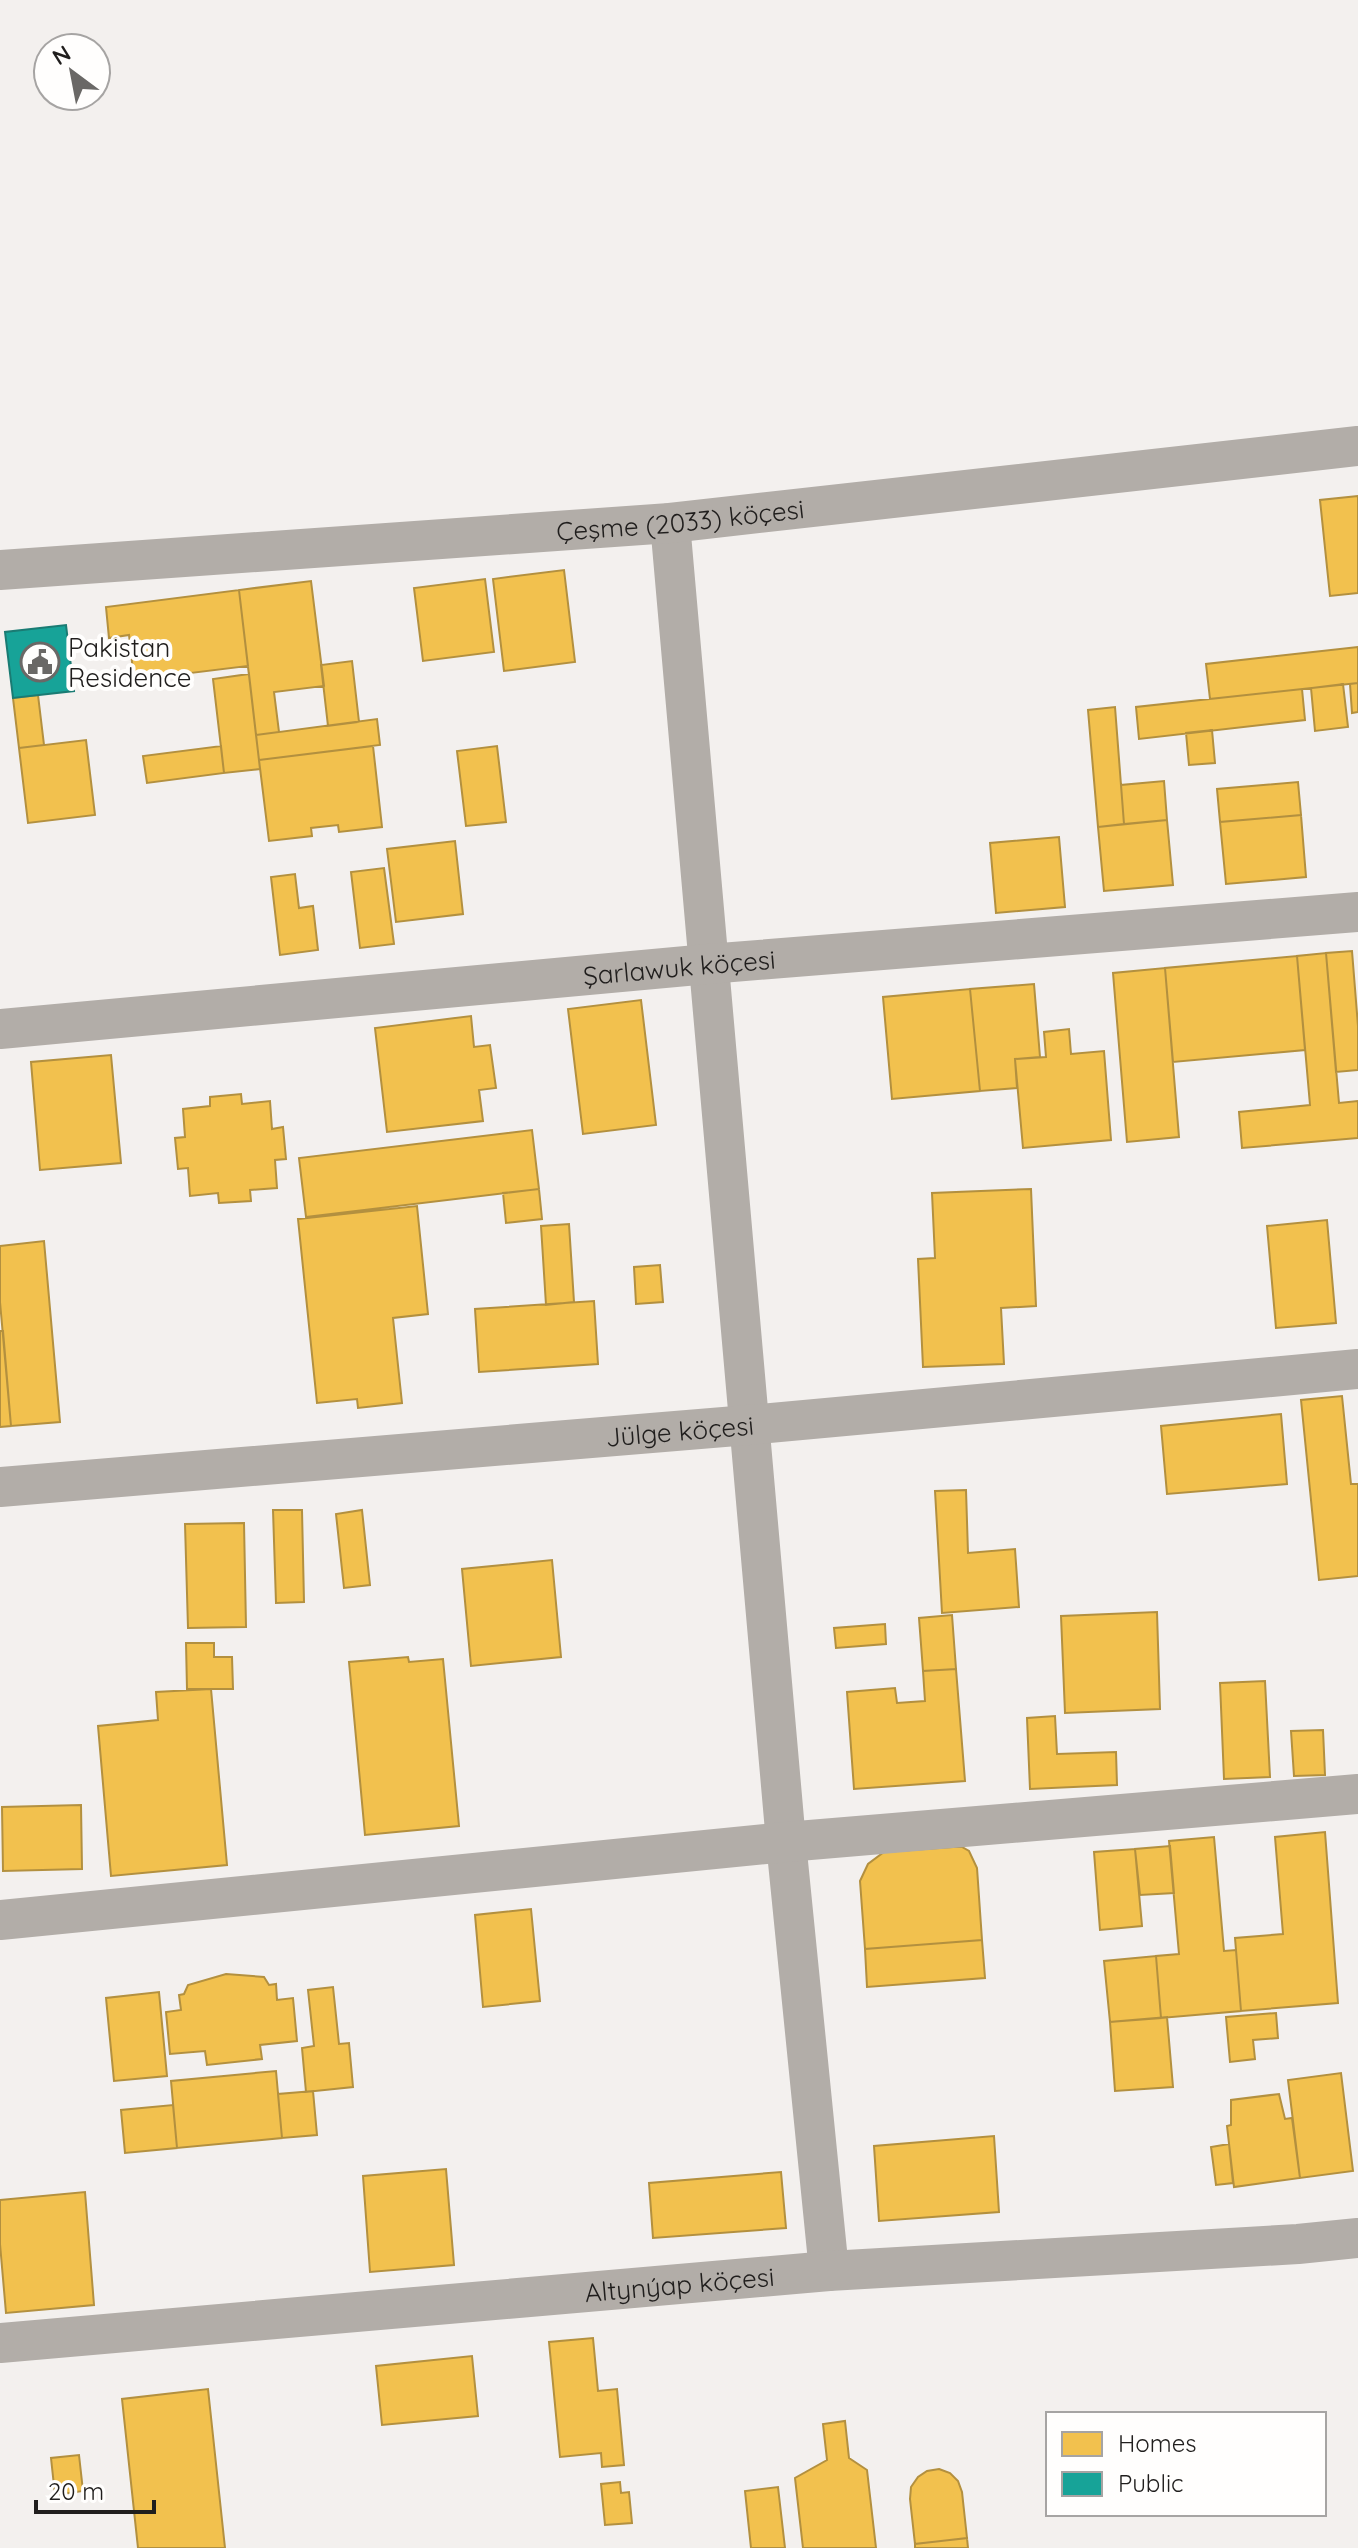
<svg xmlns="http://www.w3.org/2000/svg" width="1358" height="2548" viewBox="0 0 1358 2548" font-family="Quicksand,sans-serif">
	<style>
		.homes { fill: #f2c14e; stroke: #b3903f; stroke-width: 2 }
		.public { fill: #17a398; stroke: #1a7b73; stroke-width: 2 }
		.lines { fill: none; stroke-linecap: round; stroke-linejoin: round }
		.street { stroke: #b2ada8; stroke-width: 40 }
		.labels { text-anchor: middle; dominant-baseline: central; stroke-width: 8; stroke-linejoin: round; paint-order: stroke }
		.street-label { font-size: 26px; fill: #201e1d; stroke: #fffefd }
		.poi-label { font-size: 26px; fill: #201e1d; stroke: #fffefd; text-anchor: start }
	</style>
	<rect width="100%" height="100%" fill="#f3f0ee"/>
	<path class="homes" d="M1358,496V593L1330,596L1320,500Z
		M564,570L575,662L504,671L493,579Z
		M485,579L494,652L423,661L414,588Z
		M311,581L324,686L274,692L279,732L256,735L239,590Z
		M239,590L248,666L134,680L129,635L109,638L106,607Z
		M1358,647V683L1210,699L1206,664Z
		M352,661L359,722L328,726L321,665Z
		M249,674L260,769L224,773L213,679Z
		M1358,683V712L1352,713L1350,684Z
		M1343,684L1348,727L1315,731L1311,688Z
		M1302,689L1305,720L1139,739L1136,707Z
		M38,695L44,745L19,748L13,698Z
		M1115,707L1124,824L1098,827L1088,710Z
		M377,719L380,745L259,760L256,735Z
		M1212,730L1215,763L1189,765L1186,733Z
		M86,740L95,815L28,823L19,748Z
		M221,746L224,773L147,783L143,756Z
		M373,746L382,827L339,832L338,825L311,828L312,836L269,841L259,760Z
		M497,746L506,822L466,826L457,751Z
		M1164,781L1167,820L1124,824L1121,785Z
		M1298,782L1301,815L1220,822L1217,789Z
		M1301,815L1306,877L1226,884L1220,822Z
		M1167,820L1173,885L1104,891L1098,827Z
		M1059,837L1065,907L996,913L990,843Z
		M455,841L463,914L396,922L387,849Z
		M384,868L394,944L360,948L351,872Z
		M295,874L299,908L313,906L318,950L280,955L271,877Z
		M1352,951L1358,1026V1070L1336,1072L1326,953Z
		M1326,953L1339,1103L1358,1101V1138L1242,1148L1239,1112L1310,1105L1297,956Z
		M1297,956L1305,1050L1173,1062L1165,968Z
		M1165,968L1179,1137L1127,1142L1113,973Z
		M1034,984L1040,1057L1015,1059L1017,1088L980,1091L970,989Z
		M970,989L980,1091L892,1099L883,997Z
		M641,1000L656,1125L583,1134L568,1009Z
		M471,1016L474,1047L490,1045L496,1088L479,1090L483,1121L387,1132L375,1028Z
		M1069,1029L1071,1054L1104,1051L1111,1140L1023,1148L1015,1059L1046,1057L1044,1032Z
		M111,1055L121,1163L40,1170L31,1062Z
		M241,1094L242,1104L270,1101L272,1129L283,1127L286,1159L275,1160L277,1188L250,1190L251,1201L219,1203L218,1193L190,1196L188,1168L178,1169L175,1138L185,1137L183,1109L210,1106V1097Z
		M532,1130L539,1189L306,1217L299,1158Z
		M539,1189L542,1219L506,1223L503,1193Z
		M1031,1189L1036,1306L1001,1308L1004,1364L923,1367L918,1259L935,1258L932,1193Z
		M417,1206L428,1314L393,1318L402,1403L358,1408L357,1399L317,1403L298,1219Z
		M1327,1220L1336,1323L1276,1328L1267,1226Z
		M569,1224L574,1302L546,1305L541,1226Z
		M44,1241L60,1422L11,1426L0,1302V1246Z
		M660,1265L663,1302L636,1304L634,1267Z
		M594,1301L598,1364L479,1372L475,1309Z
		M0,1331H3L11,1426L0,1427Z
		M1342,1396L1351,1484H1358V1576L1319,1580L1301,1400Z
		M1281,1414L1287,1484L1167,1494L1161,1426Z
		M966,1490L968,1553L1015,1549L1019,1607L942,1613L935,1491Z
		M273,1510H302L304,1602L276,1603Z
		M362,1510L370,1585L344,1588L336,1514Z
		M244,1523L246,1627L188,1628L185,1524Z
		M552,1560L561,1657L471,1666L462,1569Z
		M1157,1612L1160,1709L1065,1713L1061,1616Z
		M952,1615L956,1669L923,1671L919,1618Z
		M885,1624L886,1644L836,1648L834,1628Z
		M186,1643H214V1657H232L233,1689H187Z
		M408,1657L409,1662L443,1659L459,1826L365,1835L349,1662Z
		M956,1669L965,1781L854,1789L847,1692L895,1688L897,1703L925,1701L923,1671Z
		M1265,1681L1270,1777L1224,1779L1220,1683Z
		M211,1689L227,1865L111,1876L98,1726L158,1720L156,1692Z
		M1055,1716L1057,1754L1116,1752L1117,1785L1030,1789L1027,1718Z
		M1323,1730L1325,1775L1294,1776L1291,1731Z
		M81,1805L82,1869L3,1871L2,1807Z
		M1325,1832L1338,2003L1241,2011L1235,1938L1283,1934L1275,1837Z
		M1214,1837L1224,1951L1236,1950L1241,2011L1161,2018L1156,1956L1179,1954L1169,1841Z
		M1170,1846L1174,1893L1140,1895L1135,1849Z
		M953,1847H962L969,1851L977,1868L982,1940L865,1949L860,1881L868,1864L884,1852Z
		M1135,1849L1142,1926L1100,1930L1094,1852Z
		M531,1909L540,2001L483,2007L475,1915Z
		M982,1940L985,1978L867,1987L865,1949Z
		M1156,1956L1161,2018L1110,2022L1104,1961Z
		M226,1974L264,1977L269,1985L276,1984L277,2000L293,1998L297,2041L260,2045L262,2059L207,2065L205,2051L170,2054L166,2012L181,2010L179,1995L184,1994L188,1985Z
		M333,1987L339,2044L349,2043L353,2087L306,2092L302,2048L314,2046L308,1990Z
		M159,1992L167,2076L114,2081L106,1998Z
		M1276,2013L1278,2038L1253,2040L1255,2059L1230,2062L1226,2017Z
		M1167,2017L1173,2087L1115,2091L1110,2022Z
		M276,2071L282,2138L177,2148L171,2081Z
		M1341,2073L1353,2171L1300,2178L1288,2080Z
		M313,2091L317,2135L282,2138L278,2094Z
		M1279,2094L1285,2119L1292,2118L1300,2178L1234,2187L1227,2126L1231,2125V2100Z
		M173,2105L177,2148L125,2153L121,2110Z
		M994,2136L999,2212L879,2221L874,2146Z
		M1229,2144L1233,2183L1216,2185L1211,2147Z
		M446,2169L454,2265L370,2272L363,2176Z
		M781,2172L786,2228L653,2238L649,2183Z
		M85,2192L94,2305L6,2313L0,2244V2200Z
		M593,2338L598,2391L617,2389L624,2465L602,2467L601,2453L560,2457L549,2342Z
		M472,2356L478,2416L382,2425L376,2366Z
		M208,2389L225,2548H138L122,2399Z
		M845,2421L849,2458L867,2470L876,2548H803L795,2478L827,2460L823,2424Z
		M79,2455L83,2491L55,2495L51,2458Z
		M939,2469L950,2473L958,2481L962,2492L967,2538L915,2544L910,2499L911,2487L918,2477L927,2471Z
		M620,2482L621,2493L629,2492L632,2523L605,2525L601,2484Z
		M778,2487L785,2548H751L745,2491Z
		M967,2538L968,2548H915V2544Z"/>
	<path class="public" d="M66,625L74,691L13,698L5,632Z"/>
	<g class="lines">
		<g class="street">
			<path d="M670,523L786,1842L829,2271"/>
			<path id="s1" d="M0,570L670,523L1358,446"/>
			<path id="s2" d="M0,1029L708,964L1358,912"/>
			<path id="s3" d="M0,1487L748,1425L1358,1369"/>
			<path d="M0,1920L786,1842L1358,1794"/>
			<path id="s4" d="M0,2343L829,2271L1298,2244L1358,2238"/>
		</g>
	</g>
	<defs>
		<g id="civic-ring" transform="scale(2)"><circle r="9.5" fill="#fffefd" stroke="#6a6866" stroke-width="1.5"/><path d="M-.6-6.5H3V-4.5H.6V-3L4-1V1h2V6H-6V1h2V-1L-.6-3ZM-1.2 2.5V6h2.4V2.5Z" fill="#6a6866"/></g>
	</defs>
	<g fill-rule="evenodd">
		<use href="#civic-ring" x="40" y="662"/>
	</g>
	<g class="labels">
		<g class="street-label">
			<text stroke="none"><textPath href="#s1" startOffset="682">Çeşme (2033) köçesi</textPath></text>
			<text stroke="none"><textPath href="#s2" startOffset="682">Şarlawuk köçesi</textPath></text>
			<text stroke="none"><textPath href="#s3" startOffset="682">Jülge köçesi</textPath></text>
			<text stroke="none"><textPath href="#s4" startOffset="682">Altynýap köçesi</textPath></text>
		</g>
		<g class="poi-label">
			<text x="68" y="647">Pakistan<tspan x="68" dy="30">Residence</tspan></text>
		</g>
	</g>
	<rect x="1046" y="2412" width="280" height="104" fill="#fffefd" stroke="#a6a4a3" stroke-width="2"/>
	<rect x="1062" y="2432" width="40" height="24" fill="#f2c14e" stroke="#a6a4a3" stroke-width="2"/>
	<text x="1118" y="2452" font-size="24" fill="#201e1d">Homes</text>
	<rect x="1062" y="2472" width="40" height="24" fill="#17a398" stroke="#a6a4a3" stroke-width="2"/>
	<text x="1118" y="2492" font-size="24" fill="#201e1d">Public</text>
	<g transform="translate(72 72) rotate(328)"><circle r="38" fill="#fffefd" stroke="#a6a4a3" stroke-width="2"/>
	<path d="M0-6L14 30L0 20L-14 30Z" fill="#6a6866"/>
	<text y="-12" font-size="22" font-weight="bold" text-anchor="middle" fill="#201e1d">N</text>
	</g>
	<path d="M36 2500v12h118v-12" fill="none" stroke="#201e1d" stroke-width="4"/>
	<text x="48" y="2500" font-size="24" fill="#201e1d" stroke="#fffefd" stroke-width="6" paint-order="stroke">20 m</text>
</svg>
